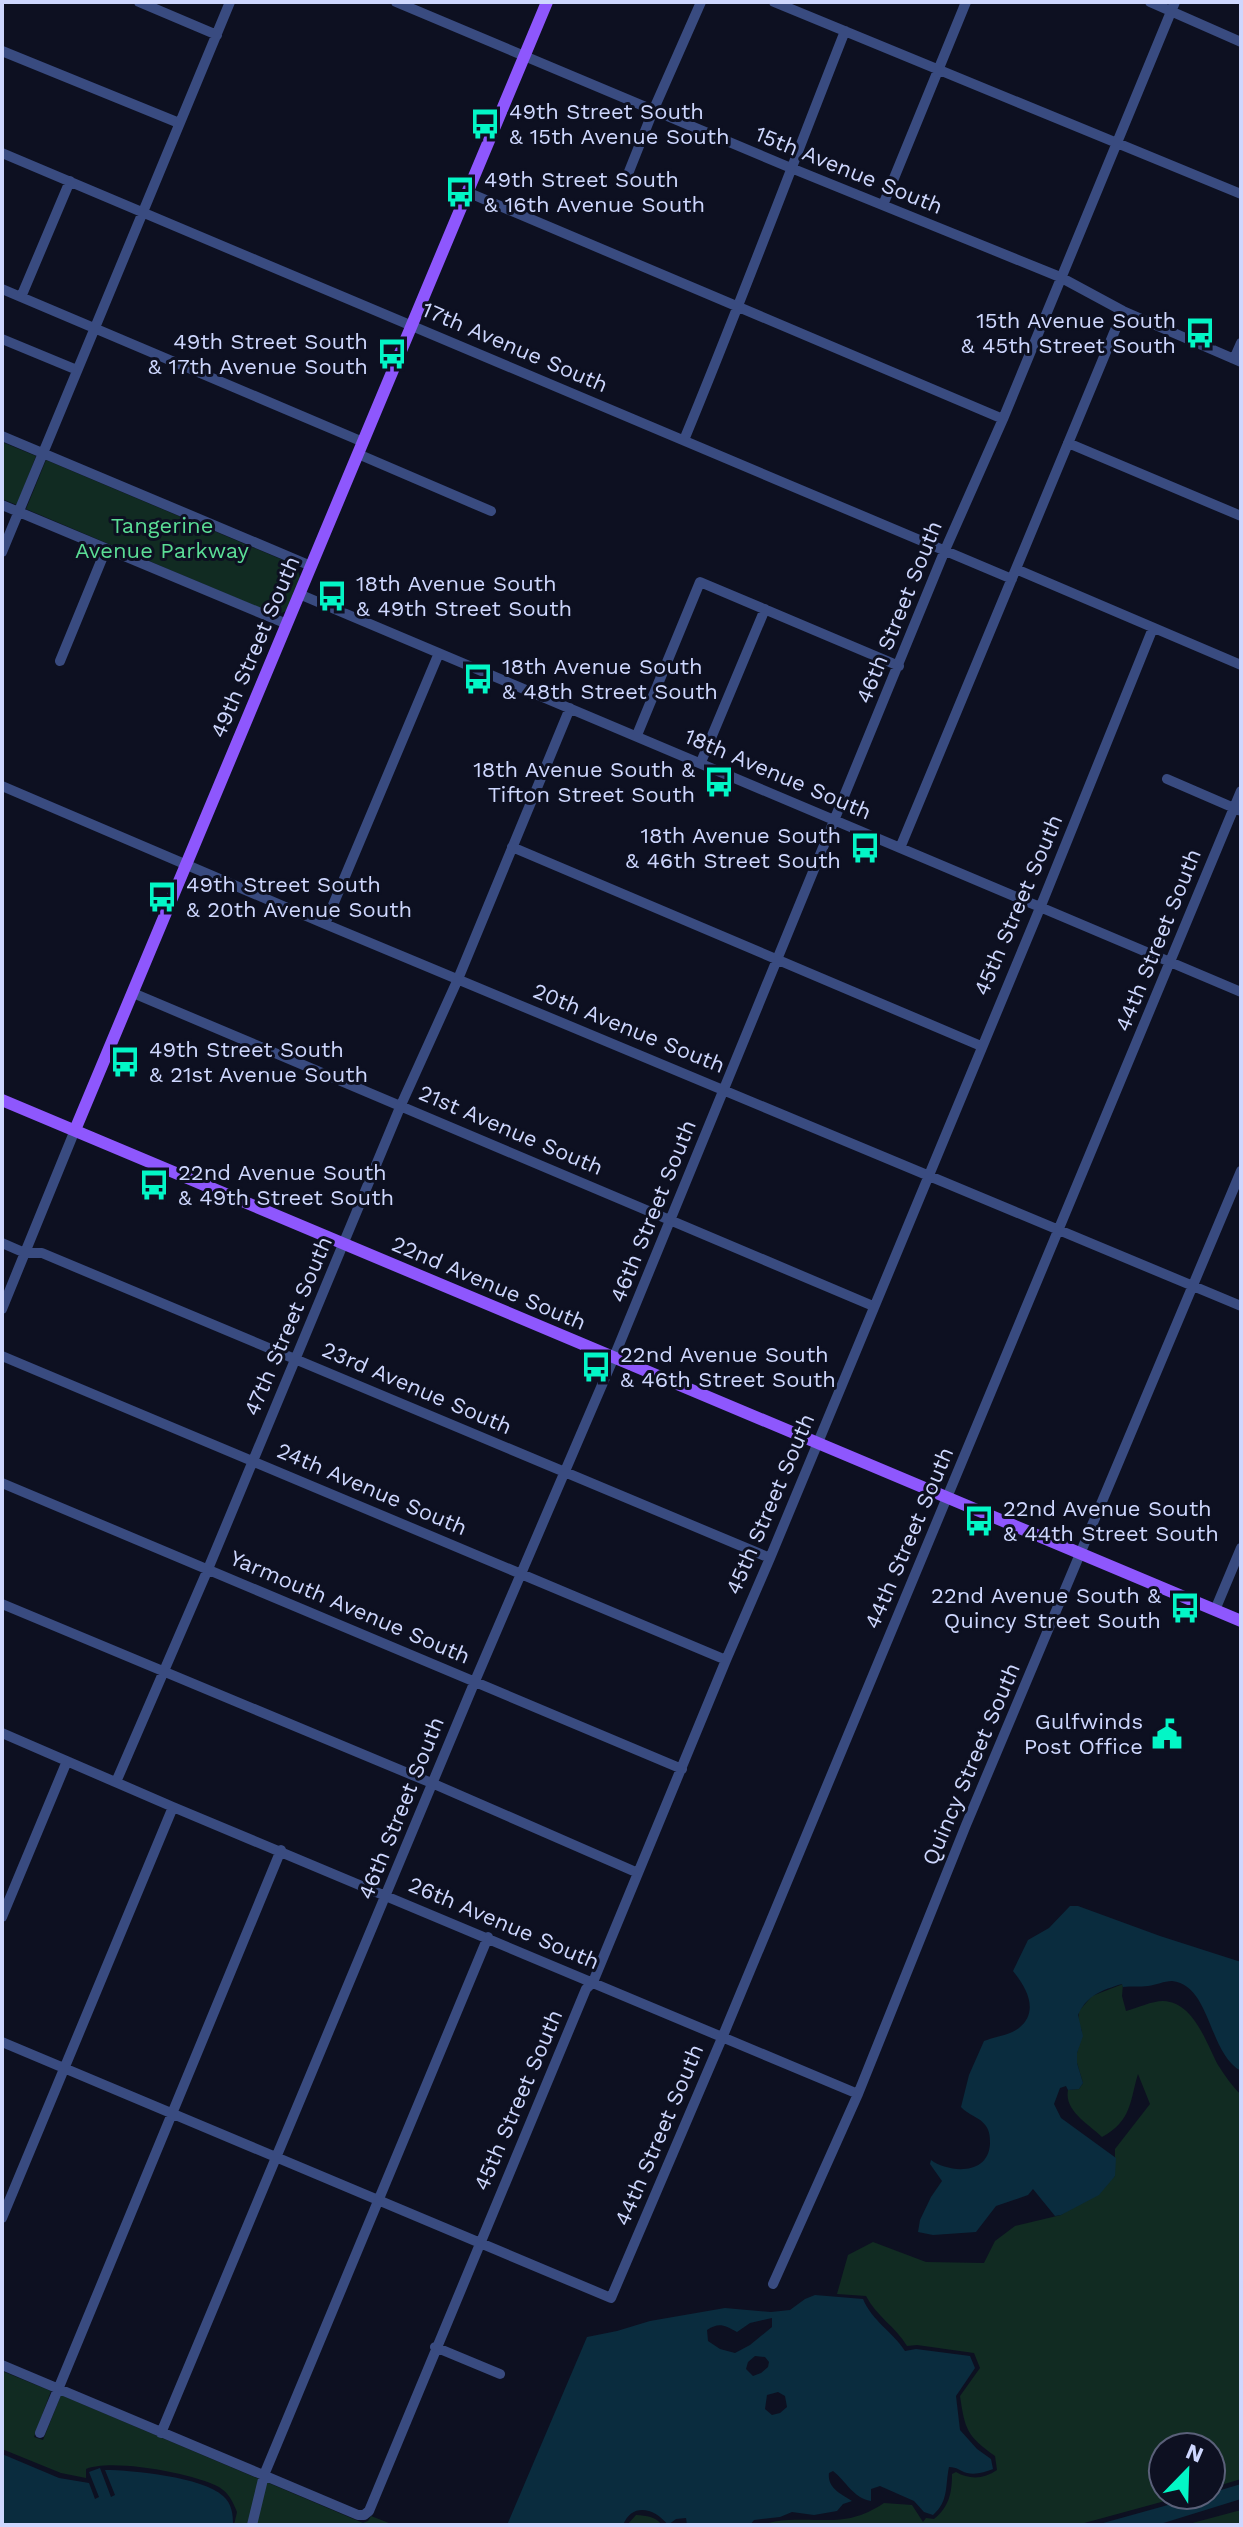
<svg xmlns="http://www.w3.org/2000/svg" width="1243" height="2527" viewBox="0 0 1243 2527" font-family="'Work Sans',sans-serif">
	<style>
		.green { fill: #112b22 }
		.water { fill: #0a2c3e; fill-rule: evenodd }
		.lines { fill: none; stroke-linecap: round; stroke-linejoin: round }
		.minor { stroke: #394b80; stroke-width: 10 }
		.major { stroke: #8e57fd; stroke-width: 12 }
		.labels { text-anchor: middle; dominant-baseline: central; stroke-width: 6; stroke-linejoin: round; paint-order: stroke }
		.poi-label { font-size: 22px; fill: #ced7fe; stroke: #0d1021; text-anchor: start }
		.street-label { font-size: 22px; fill: #ced7fe; stroke: #0d1021 }
		.park-label { font-size: 22px; fill: #5bdd96; stroke: #0d1021 }
	</style>
	<rect width="100%" height="100%" fill="#0d1021"/>
	<path class="green" d="M2,442L36,456L17,505L2,499Z
		M46,460L297,566L300,578L286,611L277,615L26,509Z
		M1123,1984L1122,1996L1126,2011C1137,2008 1152,2001 1163,2001C1194,2002 1206,2043 1218,2065C1225,2076 1232,2086 1241,2095V2479L1211,2488V2447H1163V2495H1187L1077,2525H757C767,2524 778,2520 788,2520C828,2518 848,2527 884,2503L912,2505L923,2522L926,2518L934,2519C949,2507 952,2493 952,2474L956,2472C970,2480 984,2479 997,2470L995,2456C967,2436 965,2430 960,2396L980,2368L974,2353L917,2345L907,2346C896,2327 876,2316 866,2296L837,2294L848,2255L873,2242L926,2262L984,2263L995,2241L1015,2226L1061,2215L1115,2176V2149L1150,2104L1138,2074C1130,2100 1132,2121 1102,2137C1089,2124 1064,2111 1068,2090L1079,2089L1083,2083L1077,2063V2053L1082,2031L1078,2021L1079,2011L1092,1996Z
		M2,2371L51,2391L34,2437L43,2440L61,2395L363,2523L368,2521L371,2516L394,2525H234L237,2512C233,2502 229,2493 219,2487C193,2473 111,2458 86,2469V2478L61,2473L2,2449Z
		M1241,2510V2525H1185Z
		M636,2515C647,2516 655,2516 662,2525H627Z"/>
	<path class="water" d="M1070,1906H1078L1160,1936L1241,1962V2071C1208,2053 1211,1985 1172,1981C1164,1981 1156,1985 1148,1986C1140,1987 1131,1986 1123,1987L1122,1984C1102,1990 1087,1995 1078,2015L1083,2036L1077,2053V2063L1083,2083L1079,2089L1068,2090L1066,2086L1060,2088L1054,2104L1061,2118L1116,2158L1115,2176L1099,2195L1061,2215L1055,2216L1033,2189L1028,2195L996,2206L976,2232L933,2235L918,2232L920,2220L931,2197L942,2181L930,2164L931,2160C947,2172 988,2177 990,2144C990,2138 990,2132 986,2126C980,2117 968,2115 961,2107L969,2075L984,2041C994,2037 1010,2035 1019,2028C1040,2011 1026,1987 1013,1971L1028,1940L1049,1928Z
		M815,2295L863,2299C872,2321 893,2332 905,2351L916,2349L970,2356L975,2368L956,2396L960,2430L977,2449L991,2459L993,2469C985,2472 976,2475 967,2473C960,2471 957,2467 949,2467C945,2486 949,2501 933,2515L924,2512L914,2501L880,2486L871,2489V2501C853,2498 846,2481 833,2471L829,2473C827,2488 841,2494 852,2501L843,2504L837,2511L814,2515L792,2512L780,2517L754,2520L750,2525H687L686,2518L676,2519L668,2525C655,2508 632,2502 623,2525H507L587,2337L617,2331L650,2321L725,2308L771,2312L790,2310L805,2299ZM772,2318V2327L750,2345L735,2353L720,2349L708,2341L707,2330C719,2322 724,2325 737,2332L750,2323ZM755,2356L765,2357L769,2362L768,2367L761,2373L753,2376L746,2369L748,2362ZM778,2392L785,2396L787,2407L780,2413L772,2415L765,2409L767,2395Z
		M2,2454L59,2478L89,2483L95,2499L99,2497L89,2472L100,2468L111,2497L115,2495L105,2470C132,2470 203,2477 223,2496C232,2504 233,2514 233,2525H2Z
		M1241,2484V2499L1157,2525H1096L1204,2495H1211V2493Z"/>
	<g class="lines">
		<path class="minor" d="M139,2L217,35
			M396,2L791,168L1060,277L1123,311L1241,362
			M774,2L1241,194
			M1150,2L1241,42
			M2,51L179,123
			M2,153L1012,579
			M626,179L653,111L701,2
			M467,192L1003,419
			M883,205L966,2
			M2,289L363,442
			M21,297L70,181
			M2,339L77,370
			M1234,359L1241,343
			M2,436L311,566
			M684,440C740,305 791,168 845,31
			M1068,443L1241,516
			M358,454L491,511
			M2,505L287,624
			M2,552L230,2
			M1016,569L1241,665
			M299,594L1241,992
			M60,661L106,549
			M637,735L700,582L899,666
			M701,762L765,609
			M1167,779L1241,811
			M2,786L325,924L1241,1306
			M512,847L981,1046
			M900,848L1123,311
			M325,924L439,653
			M133,993L873,1306
			M2,1243L25,1253H42L770,1558
			M2,1309L75,1130
			M2,1356L726,1660
			M2,1483L682,1769
			M2,1604L434,1784L638,1873
			M1215,1610L1241,1548
			M2,1733L173,1807L858,2094
			M116,1782L208,1569L401,1105L458,979L570,708
			M2,1917L67,1761
			M2,2042L611,2298L722,2038L1241,791
			M2,2218L173,1807
			M773,2284L858,2094L966,1825L1241,1171
			M435,2347L500,2374
			M2,2365L358,2515H364L369,2511L586,1989L593,1982L726,1660L770,1558L1040,908L1153,628
			M40,2433L281,1850
			M161,2433L475,1681L614,1357L945,550L1003,419L1175,2
			M252,2525L264,2475L488,1937"/>
		<path class="major" d="M2,1100L1241,1621
			M75,1130L547,2"/>
	</g>
	<defs>
		<g id="bus-bare" transform="scale(2.4)"><path d="M-5-6H5V4H4V6H2V4H-2V6H-4V4H-5ZM-3.5-4V0h7V-4ZM-3.5 1.2v1.5H-2V1.2ZM2 1.2v1.5H3.5V1.2Z" fill="#03f6c6" stroke="#0d1021" stroke-width="2.5" paint-order="stroke"/></g>
		<g id="civic-bare" transform="scale(2.4)"><path d="M-.6-6.5H3V-4.5H.6V-3L4-1V1h2V6H-6V1h2V-1L-.6-3ZM-1.2 2.5V6h2.4V2.5Z" fill="#03f6c6" stroke="#0d1021" stroke-width="2.5" paint-order="stroke"/></g>
	</defs>
	<g fill-rule="evenodd">
		<use href="#bus-bare" x="485" y="124"/>
		<use href="#bus-bare" x="460" y="192"/>
		<use href="#bus-bare" x="1200" y="333"/>
		<use href="#bus-bare" x="392" y="354"/>
		<use href="#bus-bare" x="332" y="596"/>
		<use href="#bus-bare" x="478" y="679"/>
		<use href="#bus-bare" x="719" y="782"/>
		<use href="#bus-bare" x="865" y="848"/>
		<use href="#bus-bare" x="162" y="897"/>
		<use href="#bus-bare" x="125" y="1062"/>
		<use href="#bus-bare" x="154" y="1185"/>
		<use href="#bus-bare" x="596" y="1367"/>
		<use href="#bus-bare" x="979" y="1521"/>
		<use href="#bus-bare" x="1185" y="1608"/>
		<use href="#civic-bare" x="1167" y="1734"/>
	</g>
	<g class="labels">
		<g class="poi-label">
			<text x="509" y="111">49th Street South<tspan x="509" dy="25">&amp; 15th Avenue South</tspan></text>
			<text x="484" y="179">49th Street South<tspan x="484" dy="25">&amp; 16th Avenue South</tspan></text>
			<text x="1176" y="320" text-anchor="end">15th Avenue South<tspan x="1176" dy="25">&amp; 45th Street South</tspan></text>
			<text x="368" y="341" text-anchor="end">49th Street South<tspan x="368" dy="25">&amp; 17th Avenue South</tspan></text>
			<text x="356" y="583">18th Avenue South<tspan x="356" dy="25">&amp; 49th Street South</tspan></text>
			<text x="502" y="666">18th Avenue South<tspan x="502" dy="25">&amp; 48th Street South</tspan></text>
			<text x="695" y="769" text-anchor="end">18th Avenue South &amp;<tspan x="695" dy="25">Tifton Street South</tspan></text>
			<text x="841" y="835" text-anchor="end">18th Avenue South<tspan x="841" dy="25">&amp; 46th Street South</tspan></text>
			<text x="186" y="884">49th Street South<tspan x="186" dy="25">&amp; 20th Avenue South</tspan></text>
			<text x="149" y="1049">49th Street South<tspan x="149" dy="25">&amp; 21st Avenue South</tspan></text>
			<text x="178" y="1172">22nd Avenue South<tspan x="178" dy="25">&amp; 49th Street South</tspan></text>
			<text x="620" y="1354">22nd Avenue South<tspan x="620" dy="25">&amp; 46th Street South</tspan></text>
			<text x="1003" y="1508">22nd Avenue South<tspan x="1003" dy="25">&amp; 44th Street South</tspan></text>
			<text x="1161" y="1595" text-anchor="end">22nd Avenue South &amp;<tspan x="1161" dy="25">Quincy Street South</tspan></text>
			<text x="1143" y="1721" text-anchor="end">Gulfwinds<tspan x="1143" dy="25">Post Office</tspan></text>
		</g>
		<g class="street-label">
			<text transform="translate(849 170) rotate(22)">15th Avenue South</text>
			<text transform="translate(515 347) rotate(23)">17th Avenue South</text>
			<text transform="translate(899 612) rotate(-68)">46th Street South</text>
			<text transform="translate(255 647) rotate(-67)">49th Street South</text>
			<text transform="translate(778 774) rotate(23)">18th Avenue South</text>
			<text transform="translate(1018 905) rotate(-67)">45th Street South</text>
			<text transform="translate(1158 940) rotate(-68)">44th Street South</text>
			<text transform="translate(629 1028) rotate(22)">20th Avenue South</text>
			<text transform="translate(511 1130) rotate(23)">21st Avenue South</text>
			<text transform="translate(653 1211) rotate(-68)">46th Street South</text>
			<text transform="translate(489 1283) rotate(23)">22nd Avenue South</text>
			<text transform="translate(288 1326) rotate(-67)">47th Street South</text>
			<text transform="translate(417 1388) rotate(23)">23rd Avenue South</text>
			<text transform="translate(372 1489) rotate(23)">24th Avenue South</text>
			<text transform="translate(770 1504) rotate(-67)">45th Street South</text>
			<text transform="translate(909 1538) rotate(-67)">44th Street South</text>
			<text transform="translate(350 1607) rotate(23)">Yarmouth Avenue South</text>
			<text transform="translate(971 1764) rotate(-67)">Quincy Street South</text>
			<text transform="translate(401 1808) rotate(-68)">46th Street South</text>
			<text transform="translate(504 1923) rotate(23)">26th Avenue South</text>
			<text transform="translate(518 2100) rotate(-67)">45th Street South</text>
			<text transform="translate(659 2135) rotate(-67)">44th Street South</text>
		</g>
		<g class="park-label">
			<text x="162" y="525">Tangerine<tspan x="162" dy="25">Avenue Parkway</tspan></text>
		</g>
	</g>
	<rect width="1243" height="2527" fill="none" stroke="#ced7fe" stroke-width="8"/>
	<g transform="translate(1187 2471) rotate(23)"><circle r="38" fill="#0d1021" stroke="#5a6079" stroke-width="2"/>
	<path d="M0-6L14 30L0 20L-14 30Z" fill="#03f6c6"/>
	<text y="-12" font-size="22" font-weight="bold" text-anchor="middle" fill="#ced7fe">N</text>
	</g>
</svg>
